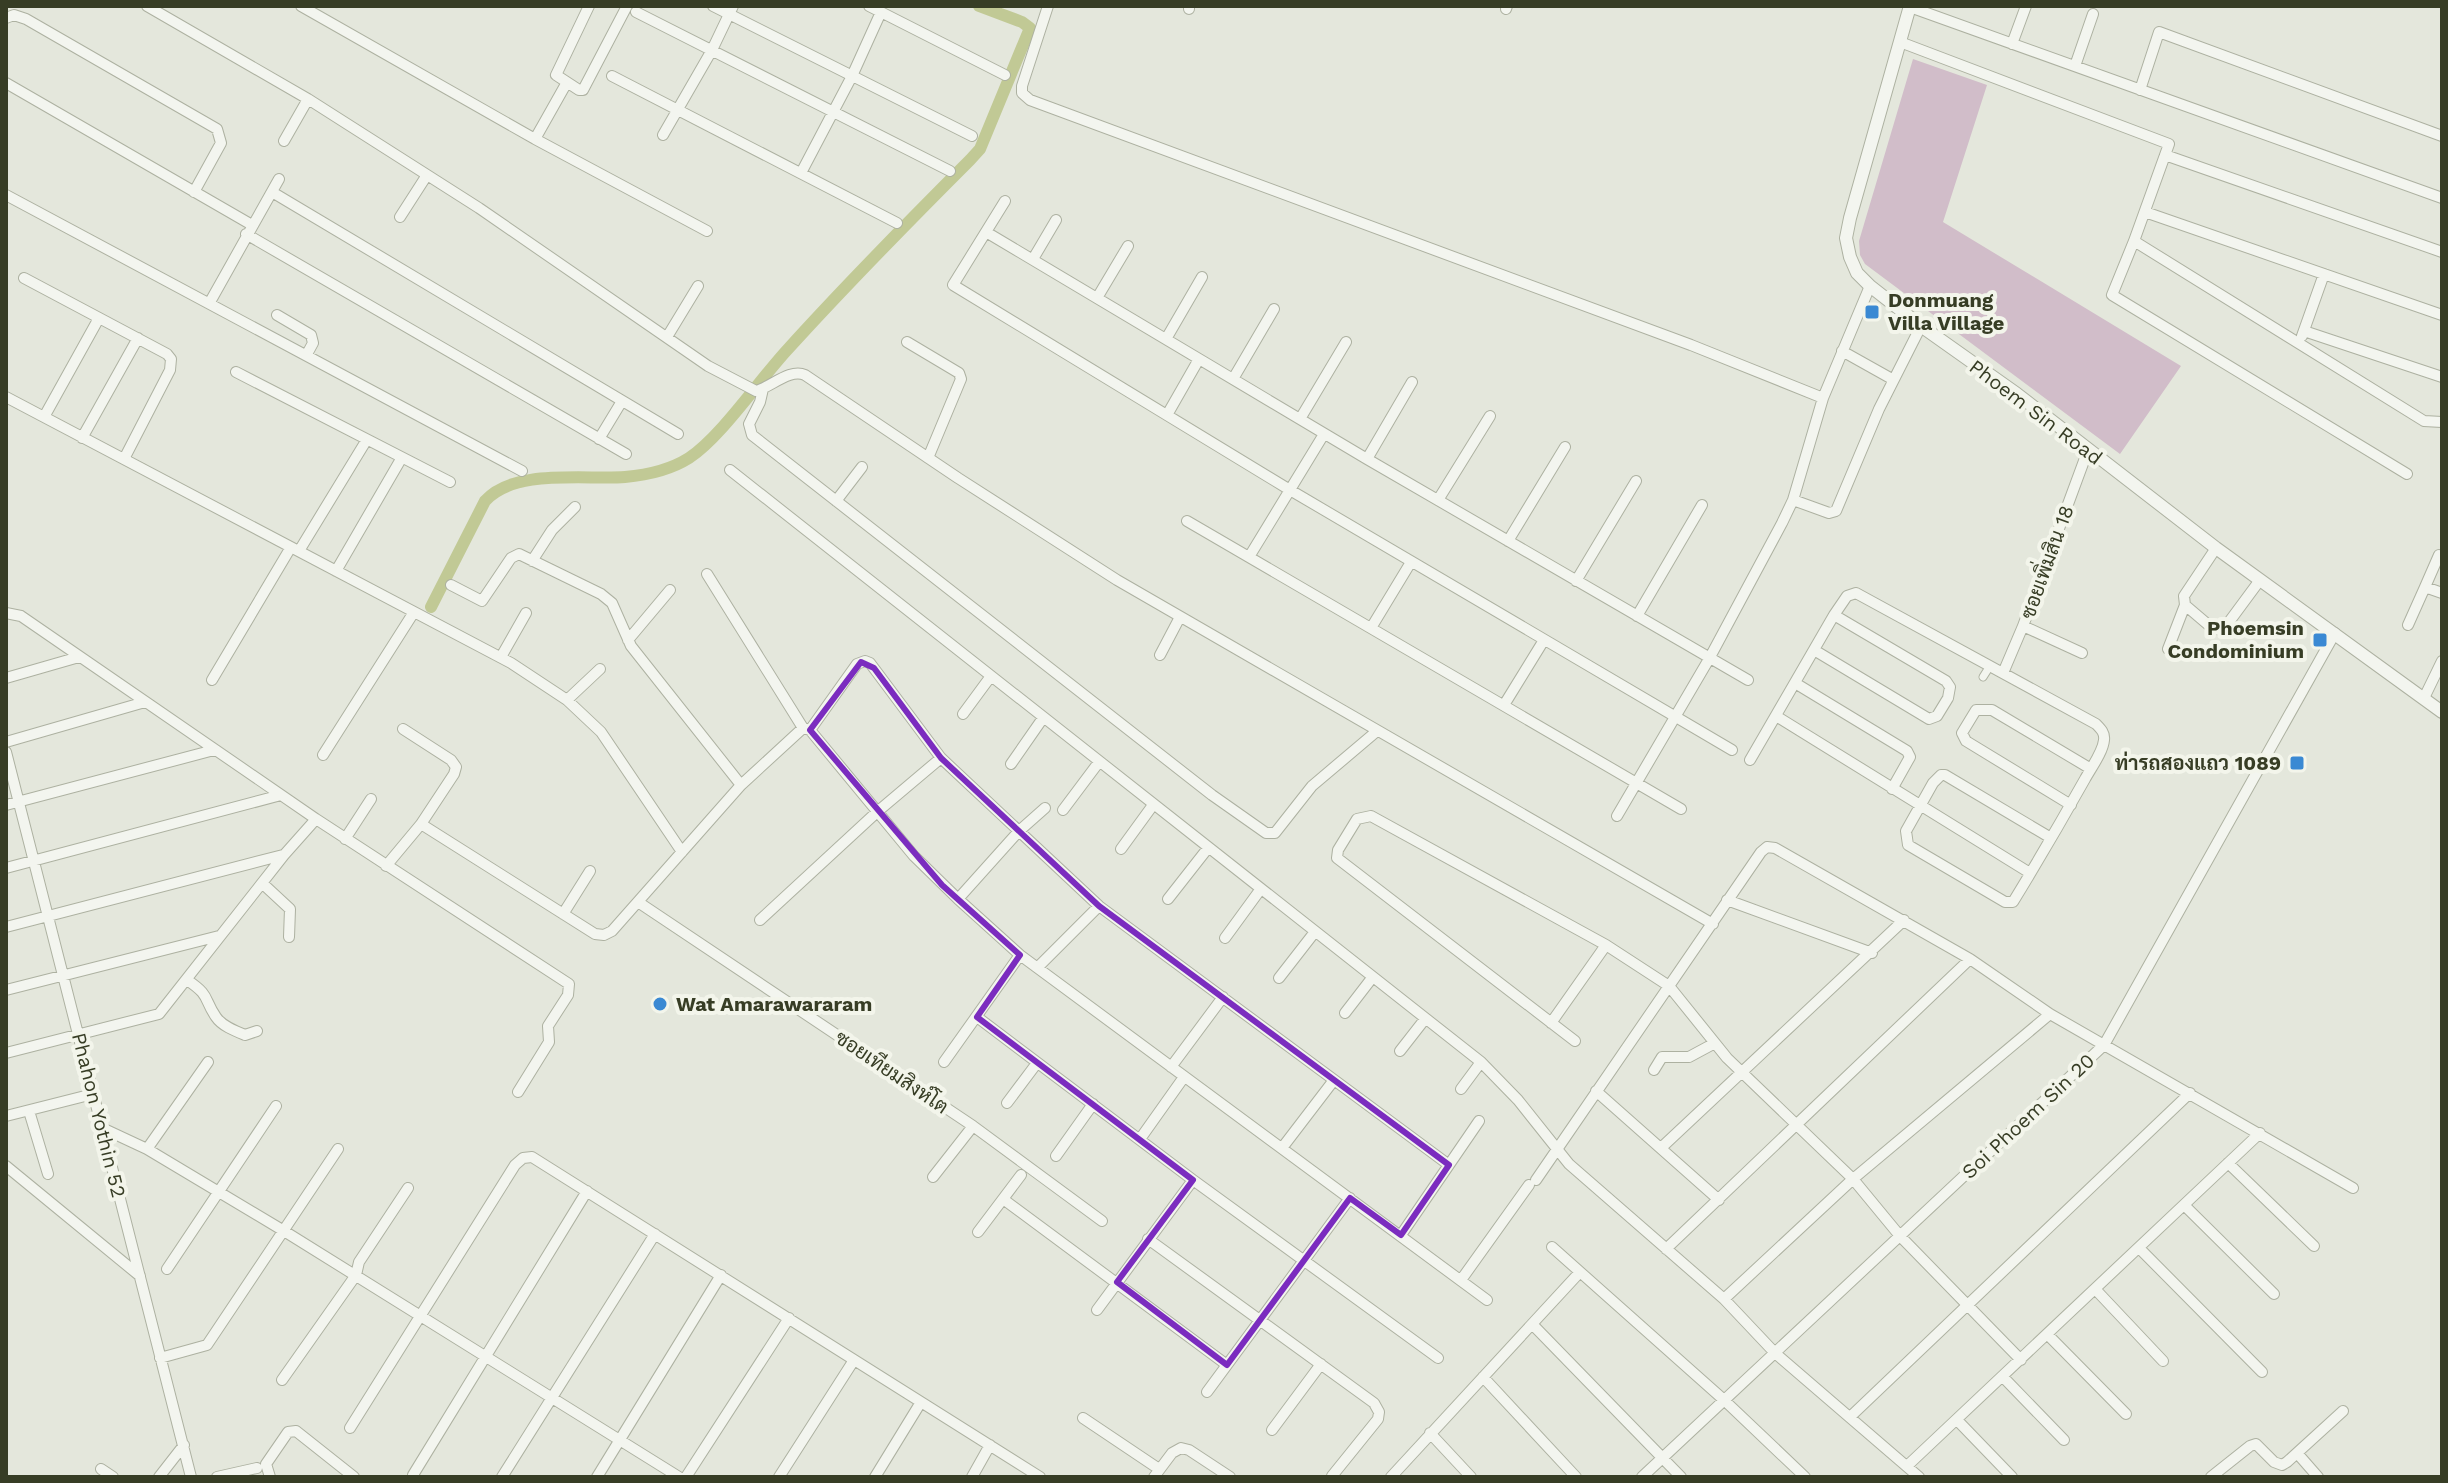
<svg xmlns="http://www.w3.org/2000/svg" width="2448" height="1483" viewBox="0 0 2448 1483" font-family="'Work Sans',Sarabun,sans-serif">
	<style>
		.green { fill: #d1bdc9 }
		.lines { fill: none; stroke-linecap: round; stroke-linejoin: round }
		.canal { stroke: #c1c995; stroke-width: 12 }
		.pedestrian-casing { stroke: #adb1a1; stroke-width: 9 }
		.minor-casing { stroke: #adb1a1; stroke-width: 12 }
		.tertiary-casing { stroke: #adb1a1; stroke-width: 14 }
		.pedestrian { stroke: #f3f5ef; stroke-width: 7 }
		.minor { stroke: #f3f5ef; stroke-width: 10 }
		.tertiary { stroke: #f3f5ef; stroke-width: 12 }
		.marked { fill: none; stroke: #7b2cbf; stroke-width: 6; stroke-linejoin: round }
		.poi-dot { fill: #3a89d3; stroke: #f3f5eb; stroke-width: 3 }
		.labels { text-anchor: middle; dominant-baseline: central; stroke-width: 8; stroke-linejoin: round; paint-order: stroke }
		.poi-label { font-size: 20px; font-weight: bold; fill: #373d25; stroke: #f3f5eb; text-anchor: start }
		.street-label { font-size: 20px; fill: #373d25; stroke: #f3f5eb }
	</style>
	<rect width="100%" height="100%" fill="#e4e7dc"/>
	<path class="green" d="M1913,59L1987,85L1943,222L2181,366L2120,454L1865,264L1860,255L1859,241Z"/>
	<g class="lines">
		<path class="canal" d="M431,607L485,501C514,468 586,480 625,477C648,475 670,470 689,458C721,437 760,379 788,349C846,285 908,222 970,160L980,149L1030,28L1022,22L979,6"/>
		<g class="pedestrian-casing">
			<path id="pedestrian" d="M1983,677L1990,666"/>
		</g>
		<g class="minor-casing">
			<path id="minor" d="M147,6L308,99L479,208L708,366L756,391C771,387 790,368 805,375L958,478L1117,580L1713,924
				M301,6L535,139L707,231
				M589,6L556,75L579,90H583L627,6
				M713,6L972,136
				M869,6L1005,75
				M1048,6L1022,86V93L1030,100L1691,345L1823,398
				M1910,7L2442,198
				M1189,9V6
				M1506,9L1507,6
				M636,12L950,171
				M6,18L14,15L26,19L217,129L221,143L194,192
				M1900,42L2169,144L2134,241L2424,421L2442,422
				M2012,44L2026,6
				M2075,66L2093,14
				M612,76L897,223
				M6,83L252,225
				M2140,90L2159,32L2442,136
				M663,135L712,50L733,6
				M535,139L566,84
				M284,141L308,99
				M2165,155L2442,252
				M801,173L852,76L881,12
				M272,192L678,434
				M6,195L522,471
				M1005,201L953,285L1290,490L1732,750
				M2145,212L2442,315
				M400,217L427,175
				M986,232L1367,459L1748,680
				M246,234L626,454
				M2134,241L2112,295L2407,474
				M1033,259L1056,220
				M24,278L167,354L171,359L170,370L124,459
				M1097,298L1128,246
				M210,302L279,179
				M277,315L311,335L313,343L307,354
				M2304,331L2442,377
				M2302,336L2324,274
				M667,337L698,286
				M1166,339L1202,277
				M907,342L959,373L961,379L928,458
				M1842,351L1892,379
				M236,372L450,482
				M1233,379L1274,309
				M763,389L760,402L749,424L752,435L1212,795L1266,833H1275L1312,786L1377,731
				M6,397L511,663L567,700L601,732L682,852
				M1167,415L1199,359
				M44,417L99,318
				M1300,419L1346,342
				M82,438L138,338
				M599,439L622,401
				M1367,459L1412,382
				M730,470L1481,1062L1518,1100L1569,1164L1724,1299L1775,1353L1919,1477
				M1438,500L1490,416
				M1793,500L1829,513L1836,511L1879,409L1921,326
				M836,501L862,467
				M1187,521L1681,809
				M1508,541L1565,447
				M2216,548L2184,596L2185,605L2212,628L2221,630L2226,626L2260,580
				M299,551L366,441
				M2439,555L2425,587L2442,593
				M1249,557L1324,434
				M532,561L552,530L575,507
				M336,571L401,459
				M707,574L803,728L810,730L914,856L958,899L1020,955L1487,1300
				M1576,581L1636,481
				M451,585L482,601L511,558L519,554L601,594L612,603L631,646L741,785
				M6,613L21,616L316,819L569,984L568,995L548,1026L549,1042L518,1092
				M1637,616L1702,505
				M2408,625L2425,587
				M2023,626L2082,653
				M1371,628L1411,562
				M628,640L670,590
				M2168,649L2185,605
				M1814,650L1929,719L1937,716L1948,698L1950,687L1946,681L1834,615
				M1160,655L1180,617
				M501,657L526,613
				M2003,673L2023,626L2088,450
				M6,678L79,657
				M212,680L291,547
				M1795,683L1907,751L1910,757L1892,789
				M2424,698L2442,661
				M567,700L600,669
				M1504,705L1544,640
				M963,714L991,676
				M1776,716L2030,873
				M810,730L857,664L865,661L870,663L941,758L1099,906L1449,1165
				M6,742L145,702
				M6,752L191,1477
				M323,755L414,612
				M1750,760L1834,615L1847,596L1856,593L2096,724C2101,729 2105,733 2104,740C2103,752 2091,768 2085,779C2062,820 2038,861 2013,902H2005L1908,845L1906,831L1933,783L1941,775H1945L2051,838
				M1011,764L1043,718
				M6,805L214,750
				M2071,805L1966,741L1962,733L1976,710H1992L2091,769
				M1063,810L1099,762
				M1617,816L1709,659L1782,523L1793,500L1823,398L1870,286
				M421,824L595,934L604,935L612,931L741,785L803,728
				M345,839L371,799
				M1121,849L1153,805
				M386,866L421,824L454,774L456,767L451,760L403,729
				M6,868L281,795
				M262,883L290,909L289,937
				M958,899L1019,831L1045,808
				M1168,899L1208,848
				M1727,900L1872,953
				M638,902L973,1126L1102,1221
				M563,914L590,871
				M760,920L877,812L941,758
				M6,927L283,855
				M1225,938L1260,890
				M1038,967L1099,906
				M1279,978L1314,933
				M187,980C211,996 203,998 216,1017C222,1026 235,1031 245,1035L257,1031
				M6,990L219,936
				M1345,1013L1372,978
				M977,1017L1193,1180L1438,1358
				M1551,1023L1606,945
				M1575,1041L1337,858L1338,850L1357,819L1371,816L1606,945L1669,986L1727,1058L1853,1179L1900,1236L2021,1360
				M1400,1051L1425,1019
				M6,1053L159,1014L284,855L316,819
				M944,1062L1020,955
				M1171,1067L1223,997
				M1654,1070L1662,1057H1689L1715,1043
				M1461,1089L1481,1062
				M1596,1091L1719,1200
				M1007,1103L1037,1063
				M29,1111L48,1174
				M6,1116L93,1094
				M102,1128L147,1149L284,1231L679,1477
				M1140,1139L1184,1077
				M1662,1147L1904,920
				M1282,1148L1334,1080
				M147,1149L208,1062
				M1056,1156L1093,1104
				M2228,1163L2314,1246
				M6,1166L140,1276
				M933,1177L973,1126
				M1536,1180L1761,852L1767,847L1775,848L1970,959L2050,1014L2353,1188
				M1003,1199L1227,1365
				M2184,1205L2274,1294
				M978,1232L1021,1175
				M1401,1235L1479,1121
				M1148,1239L1374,1403L1379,1412L1378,1419L1332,1476
				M1552,1247L1724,1400L1805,1477
				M2139,1248L2262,1372
				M1666,1249L1970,959
				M167,1269L276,1106
				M1461,1280L1529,1185
				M2096,1290L2163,1361
				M1724,1299L1853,1179L2050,1014
				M1097,1310L1193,1180
				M1532,1324L1681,1477
				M2048,1335L2126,1414
				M160,1358L207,1345L338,1149
				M1483,1377L1576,1477
				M2003,1377L2064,1440
				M282,1380L356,1275L359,1262L408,1188
				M1207,1392L1350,1198
				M1850,1417L2190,1093
				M1083,1418L1159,1469
				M1957,1420L2012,1477
				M350,1428L515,1165L523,1158L532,1157L1040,1477
				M1272,1430L1321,1364
				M1430,1433L1471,1477
				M2297,1453L2318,1477
				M1907,1466L2260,1133
				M101,1469L113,1477
				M413,1475L587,1191
				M159,1477L184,1445
				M217,1477L257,1468
				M270,1477L266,1464L288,1432L296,1431L354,1477
				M502,1477L655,1234
				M597,1477L721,1275
				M686,1477L789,1318
				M779,1477L854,1360
				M875,1477L921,1402
				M972,1477L990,1445
				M1154,1477L1172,1453L1181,1448L1189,1450L1230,1477
				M1391,1477L1580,1272
				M1642,1477L2104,1045L2335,633
				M2211,1477L2250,1446L2256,1444L2274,1462L2282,1465L2287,1462L2343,1411"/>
		</g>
		<g class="tertiary-casing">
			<path id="tertiary" d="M1910,6L1850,218L1846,238L1850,257L1857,273L1870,286L1921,326L2017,394L2216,548L2442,712"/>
		</g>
		<use href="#pedestrian" class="pedestrian"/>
		<use href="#minor" class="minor"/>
		<use href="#tertiary" class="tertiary"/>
	</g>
	<path class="marked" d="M861,662L874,668L941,758L1099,906L1449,1165L1401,1235L1350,1198L1227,1365L1117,1282L1193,1180L977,1017L1020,955L942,885L810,730Z"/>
	<g class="poi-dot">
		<rect x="1864" y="304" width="16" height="16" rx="4"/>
		<rect x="2312" y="632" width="16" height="16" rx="4"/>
		<rect x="2289" y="755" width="16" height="16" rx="4"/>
		<circle cx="660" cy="1004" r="8"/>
	</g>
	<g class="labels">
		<g class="poi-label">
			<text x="1888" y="300">Donmuang<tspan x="1888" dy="23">Villa Village</tspan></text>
			<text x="2304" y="628" text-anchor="end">Phoemsin<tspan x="2304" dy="23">Condominium</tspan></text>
			<text x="2281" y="763" text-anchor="end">ท่ารถสองแถว 1089</text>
			<text x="676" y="1004">Wat Amarawararam</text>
		</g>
		<g class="street-label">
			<text transform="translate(2036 412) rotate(37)">Phoem Sin Road</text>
			<text transform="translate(2047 562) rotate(-70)">ซอยเพิ่มสิน 18</text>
			<text transform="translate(892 1072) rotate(34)">ซอยเทียมสิงห์โต</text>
			<text transform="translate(99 1115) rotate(76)">Phahon Yothin 52</text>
			<text transform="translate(2028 1116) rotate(-43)">Soi Phoem Sin 20</text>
		</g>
	</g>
	<rect width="2448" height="1483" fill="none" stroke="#373d25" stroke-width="16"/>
</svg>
